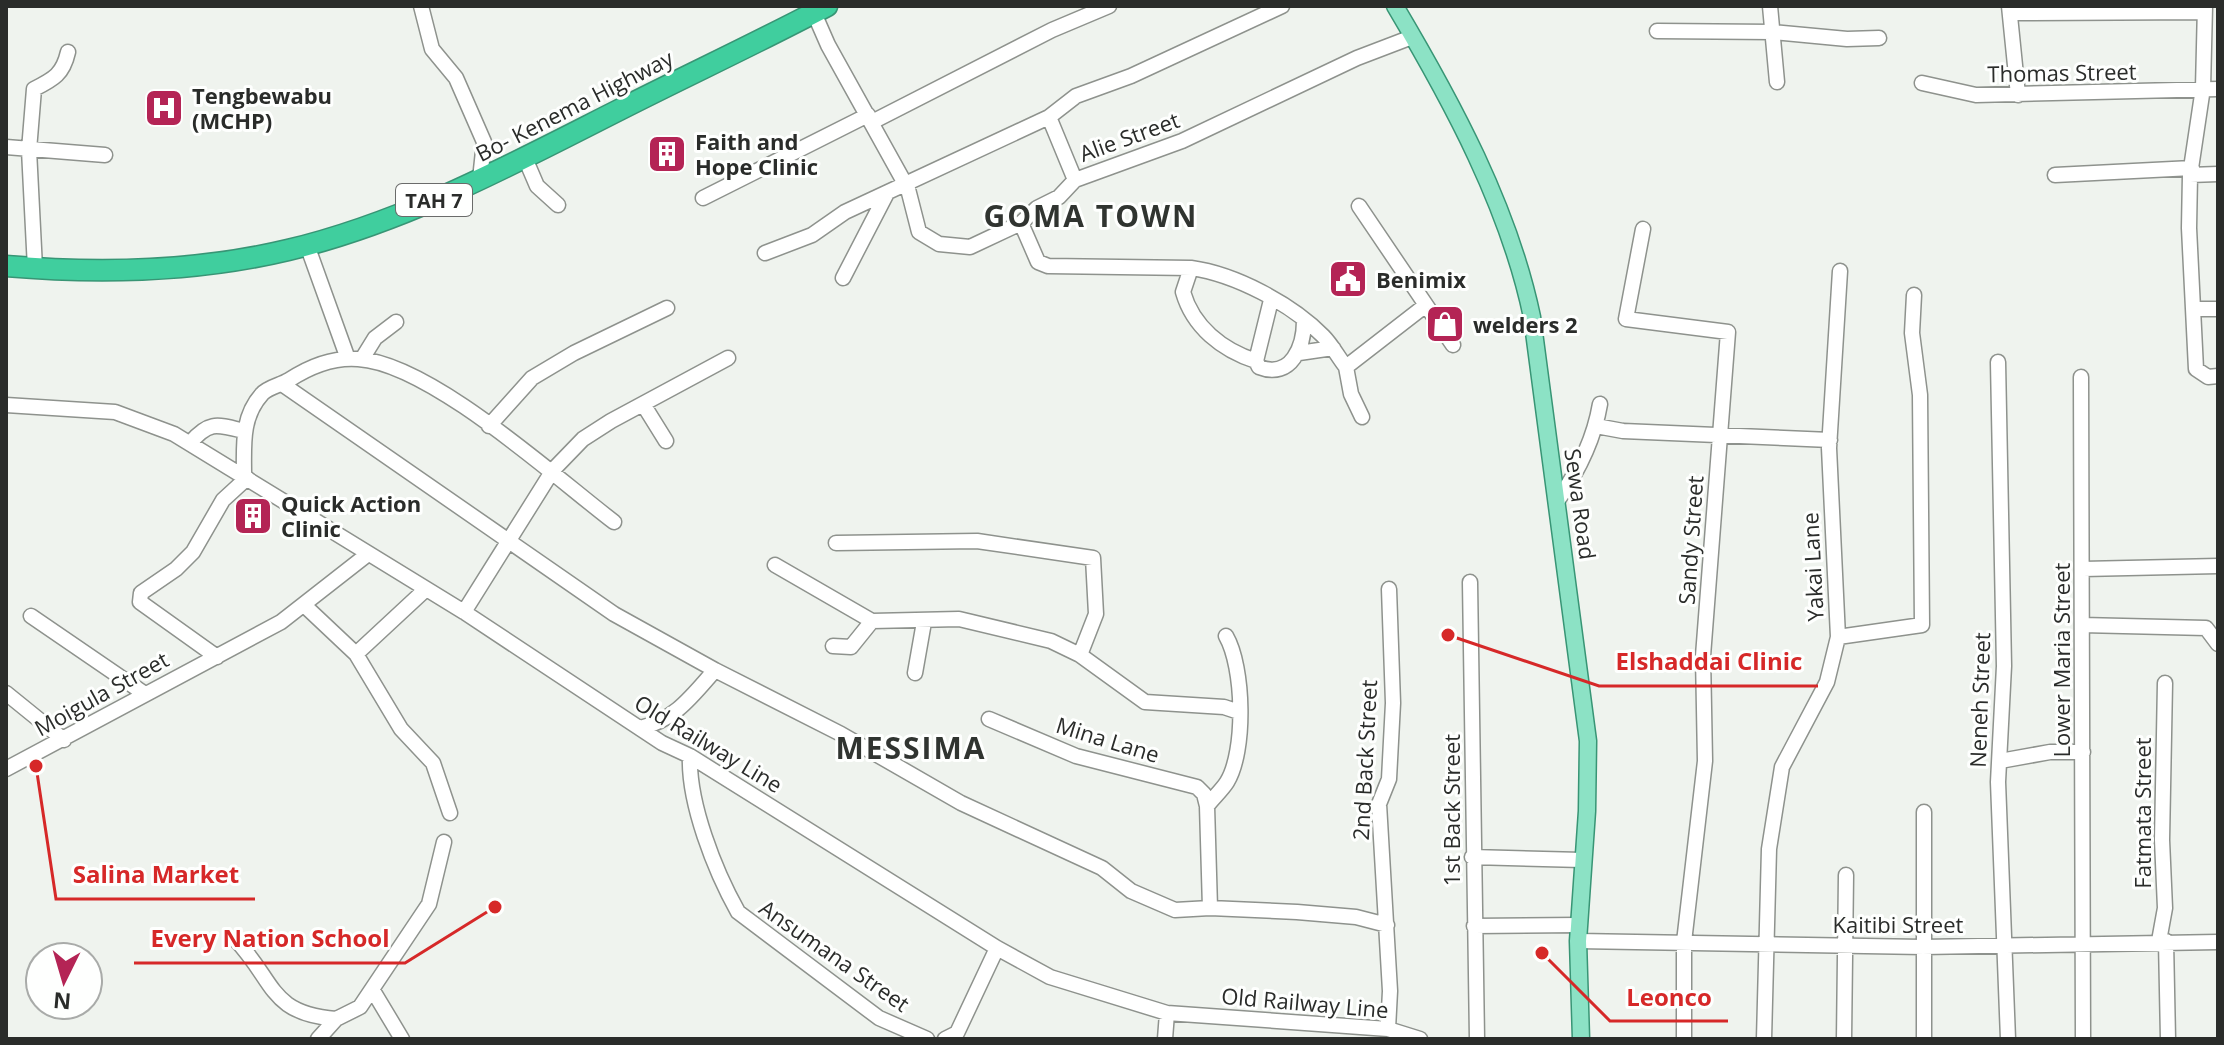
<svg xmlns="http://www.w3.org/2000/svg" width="2224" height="1045" viewBox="0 0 2224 1045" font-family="'Open Sans',sans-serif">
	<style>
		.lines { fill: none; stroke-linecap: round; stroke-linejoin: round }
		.minor-casing { stroke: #8e928d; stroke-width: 17 }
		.major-casing { stroke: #389575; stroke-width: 19 }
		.highway-casing { stroke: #389575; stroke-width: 23 }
		.minor { stroke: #fff; stroke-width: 14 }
		.major { stroke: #8ce2c5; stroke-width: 16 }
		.highway { stroke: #40ce9e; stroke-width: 20 }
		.labels { text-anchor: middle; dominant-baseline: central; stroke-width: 6; stroke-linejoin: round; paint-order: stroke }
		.shield { fill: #fefffe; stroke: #6a6b6a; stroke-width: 2 }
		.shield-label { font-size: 20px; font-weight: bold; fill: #2a2c2a }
		.street-label { font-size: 22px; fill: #2a2c2a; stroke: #fefffe }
		.poi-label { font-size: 22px; font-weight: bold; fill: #2a2c2a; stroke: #fefffe; text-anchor: start }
		.district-label { font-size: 30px; font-weight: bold; letter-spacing: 2px; fill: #303430; stroke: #fefffe }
		.leader { fill: none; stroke: #d62828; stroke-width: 3 }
		.callout-dot { fill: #d62828; stroke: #fefffe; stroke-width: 3 }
		.callout-label { font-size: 24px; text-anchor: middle; font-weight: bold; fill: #d62828; stroke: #fefffe; stroke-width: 6; stroke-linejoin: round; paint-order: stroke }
	</style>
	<rect width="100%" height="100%" fill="#eff3ee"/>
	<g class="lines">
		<g class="minor-casing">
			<path id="minor" d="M421,6L432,49L456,78L484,142L480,179
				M1770,6L1777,82
				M2009,6L2018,95
				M2205,6L2203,88L2190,175L2189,228L2196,369L2208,377L2218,376
				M814,13L828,45L908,189L919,232L939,244L970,247L1021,223L1037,208L1059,197L1075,180L1182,141L1357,58L1412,37
				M2010,13L2203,12
				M1657,31L1773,32L1847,39L1879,38
				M1922,83L1976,95L2218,89
				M872,122L1052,30L1109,6
				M6,147L105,155
				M525,158L537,186L558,205
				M2055,175L2192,168
				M2190,175L2218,174
				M1075,180L1049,117L1076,96L1131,76L1282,6
				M703,198L868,115
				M1359,206L1453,345
				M1021,223L1038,262L1048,266L1191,268C1235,274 1292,304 1323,336C1332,345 1338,357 1346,367L1426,305
				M1643,229L1626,319L1728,332L1703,656L1705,761L1684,942V1039
				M307,245L348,359
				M765,253L812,235L845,212L1049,117
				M35,268L29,150L34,89C54,79 63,74 68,52
				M1191,268L1183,292C1193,327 1222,350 1256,361
				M843,278L887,193
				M1271,300L1256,361L1259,367C1292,380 1304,345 1304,321
				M2194,309H2218
				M1299,353L1333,348
				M362,359L375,338L396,322
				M1998,362L2004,666L1998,782L2008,1039
				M1346,367L1351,394L1362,417
				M2081,377L2083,1039
				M282,384L614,614L715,670C692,696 675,720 640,728
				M643,404L666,441
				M6,405L115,412L174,434L464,612L662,743L690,756L997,948L1050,977L1167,1013L1388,1029L1420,1039
				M489,426L532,378L574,353L667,308
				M1596,426L1623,431L1830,440
				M190,443C209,421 216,424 244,431
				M244,475C244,446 241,417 262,394C268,387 281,385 289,380C309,367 333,357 358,359C430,363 556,478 614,522
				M1558,500C1579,470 1594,440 1600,404
				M836,543L977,541L1093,558L1096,614L1080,655
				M775,565L872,621L959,619L1051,641L1080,655L1145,702L1224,707L1239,712
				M2083,569L2218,566
				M1470,582L1477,1039
				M304,605L356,654L401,729L433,763L450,813
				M464,612L553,470L583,439L611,421L728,358
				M31,616L145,694
				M2082,625L2206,628L2218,644
				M1838,637L1922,625L1920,395L1912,333L1914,295
				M833,646L851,647L872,621
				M356,654L426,589
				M217,657L140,602L141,593L176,569L193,552L223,500L247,478
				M715,670L841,734L961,803L1102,868L1131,891L1175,910L1210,908L1297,912L1356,917L1387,925
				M915,673L924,622
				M6,693L64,740
				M989,719L1076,756L1197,787L1204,794L1207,806
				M690,756C688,803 715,871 738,912L879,1018L927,1039
				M2000,761L2050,752H2083
				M6,769L281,622L368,554
				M1472,857L1582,860
				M1210,908L1207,806C1213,798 1222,790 1227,782C1246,751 1244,667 1226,636
				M1474,926L1579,925
				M236,940C276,983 269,1013 336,1019
				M1578,941L1923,947L2218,942
				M2159,941L2165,908L2162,840L2165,683
				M2166,941L2168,1039
				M372,989L402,1039
				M1388,1029L1390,991L1379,804L1389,779L1393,703L1389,589
				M318,1039L336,1019L360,1007L429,904L444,842
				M945,1039L957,1033L997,948
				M1165,1039L1167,1013
				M1764,1039L1769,849L1782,767L1827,682L1838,637L1829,448L1840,271
				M1844,1039L1846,875
				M1924,1039V812"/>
		</g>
		<g class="major-casing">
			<path id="major" d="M1395,6C1452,102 1509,207 1532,317L1588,741L1587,811L1578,941L1581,1039"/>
		</g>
		<g class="highway-casing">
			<path id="highway" d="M6,266C100,274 196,272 288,250C406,222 514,163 621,109C690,74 759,42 827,6"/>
		</g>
		<use href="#minor" class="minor"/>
		<use href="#major" class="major"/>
		<use href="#highway" class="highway"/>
	</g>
	<defs>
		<g id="hospital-square" transform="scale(2)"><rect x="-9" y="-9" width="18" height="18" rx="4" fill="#b42455" stroke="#fefffe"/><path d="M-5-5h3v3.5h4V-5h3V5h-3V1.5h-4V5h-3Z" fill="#fff"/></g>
		<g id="building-square" transform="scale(2)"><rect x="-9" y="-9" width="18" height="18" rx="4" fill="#b42455" stroke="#fefffe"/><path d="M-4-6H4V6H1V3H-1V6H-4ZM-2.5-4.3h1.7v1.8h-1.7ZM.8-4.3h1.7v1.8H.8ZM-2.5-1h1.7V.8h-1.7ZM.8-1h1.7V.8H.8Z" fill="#fff"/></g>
		<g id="civic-square" transform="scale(2)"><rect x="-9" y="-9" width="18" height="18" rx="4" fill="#b42455" stroke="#fefffe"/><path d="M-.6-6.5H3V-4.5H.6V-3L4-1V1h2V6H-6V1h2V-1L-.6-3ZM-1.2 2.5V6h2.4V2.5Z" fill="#fff"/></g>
		<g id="shop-square" transform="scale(2)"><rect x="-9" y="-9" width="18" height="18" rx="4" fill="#b42455" stroke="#fefffe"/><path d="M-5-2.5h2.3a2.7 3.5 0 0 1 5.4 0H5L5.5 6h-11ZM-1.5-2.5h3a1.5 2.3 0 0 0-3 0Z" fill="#fff"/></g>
	</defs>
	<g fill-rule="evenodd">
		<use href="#hospital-square" x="164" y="108"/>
		<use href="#building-square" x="667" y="154"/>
		<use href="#civic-square" x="1348" y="279"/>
		<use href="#shop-square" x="1445" y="324"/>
		<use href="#building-square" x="253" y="516"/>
	</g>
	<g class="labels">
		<rect class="shield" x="396" y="184" width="76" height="32" rx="6"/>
		<g class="shield-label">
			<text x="434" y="200">TAH 7</text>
		</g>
		<g class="street-label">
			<text transform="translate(2062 72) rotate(-1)">Thomas Street</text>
			<text transform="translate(574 105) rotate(-27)">Bo- Kenema Highway</text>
			<text transform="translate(1129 136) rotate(-20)">Alie Street</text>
			<text transform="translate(1581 504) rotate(82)">Sewa Road</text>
			<text transform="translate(1690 540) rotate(-86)">Sandy Street</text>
			<text transform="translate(1812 567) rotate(-93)">Yakai Lane</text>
			<text transform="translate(2061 660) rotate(-90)">Lower Maria Street</text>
			<text transform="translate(101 693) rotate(-29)">Moigula Street</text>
			<text transform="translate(1979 700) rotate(-88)">Neneh Street</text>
			<text transform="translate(1108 739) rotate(17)">Mina Lane</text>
			<text transform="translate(709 743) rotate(31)">Old Railway Line</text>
			<text transform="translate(1364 760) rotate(-87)">2nd Back Street</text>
			<text transform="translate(1451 810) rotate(-90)">1st Back Street</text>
			<text transform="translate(2142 813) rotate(-90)">Fatmata Street</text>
			<text x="1898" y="924">Kaitibi Street</text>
			<text transform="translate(835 955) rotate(35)">Ansumana Street</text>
			<text transform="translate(1305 1002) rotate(5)">Old Railway Line</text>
		</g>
		<g class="poi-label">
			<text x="192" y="95">Tengbewabu<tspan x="192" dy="25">(MCHP)</tspan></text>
			<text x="695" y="141">Faith and<tspan x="695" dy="25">Hope Clinic</tspan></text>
			<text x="1376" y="279">Benimix</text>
			<text x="1473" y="324">welders 2</text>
			<text x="281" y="503">Quick Action<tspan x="281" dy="25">Clinic</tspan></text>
		</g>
		<g class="district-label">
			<text x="1091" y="215">GOMA TOWN</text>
			<text x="911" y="747">MESSIMA</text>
		</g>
	</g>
	<path class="leader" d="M1448 635L1599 686H1818M36 766L56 899H255M495 907L405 963H134M1542 953L1610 1021H1728"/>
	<g class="callout-dot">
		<circle cx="1448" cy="635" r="8"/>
		<circle cx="36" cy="766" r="8"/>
		<circle cx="495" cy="907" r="8"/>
		<circle cx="1542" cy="953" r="8"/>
	</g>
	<g class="callout-label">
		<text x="1709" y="670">Elshaddai Clinic</text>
		<text x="156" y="883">Salina Market</text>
		<text x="270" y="947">Every Nation School</text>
		<text x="1669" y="1006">Leonco</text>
	</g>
	<rect width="2224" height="1045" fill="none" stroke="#2a2c2a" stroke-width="16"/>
	<g transform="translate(64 981) rotate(185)"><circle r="38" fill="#fefffe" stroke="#a9aba9" stroke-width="2"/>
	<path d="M0-6L14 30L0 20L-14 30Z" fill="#b42455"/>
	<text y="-12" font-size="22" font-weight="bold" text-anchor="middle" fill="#2a2c2a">N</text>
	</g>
</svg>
